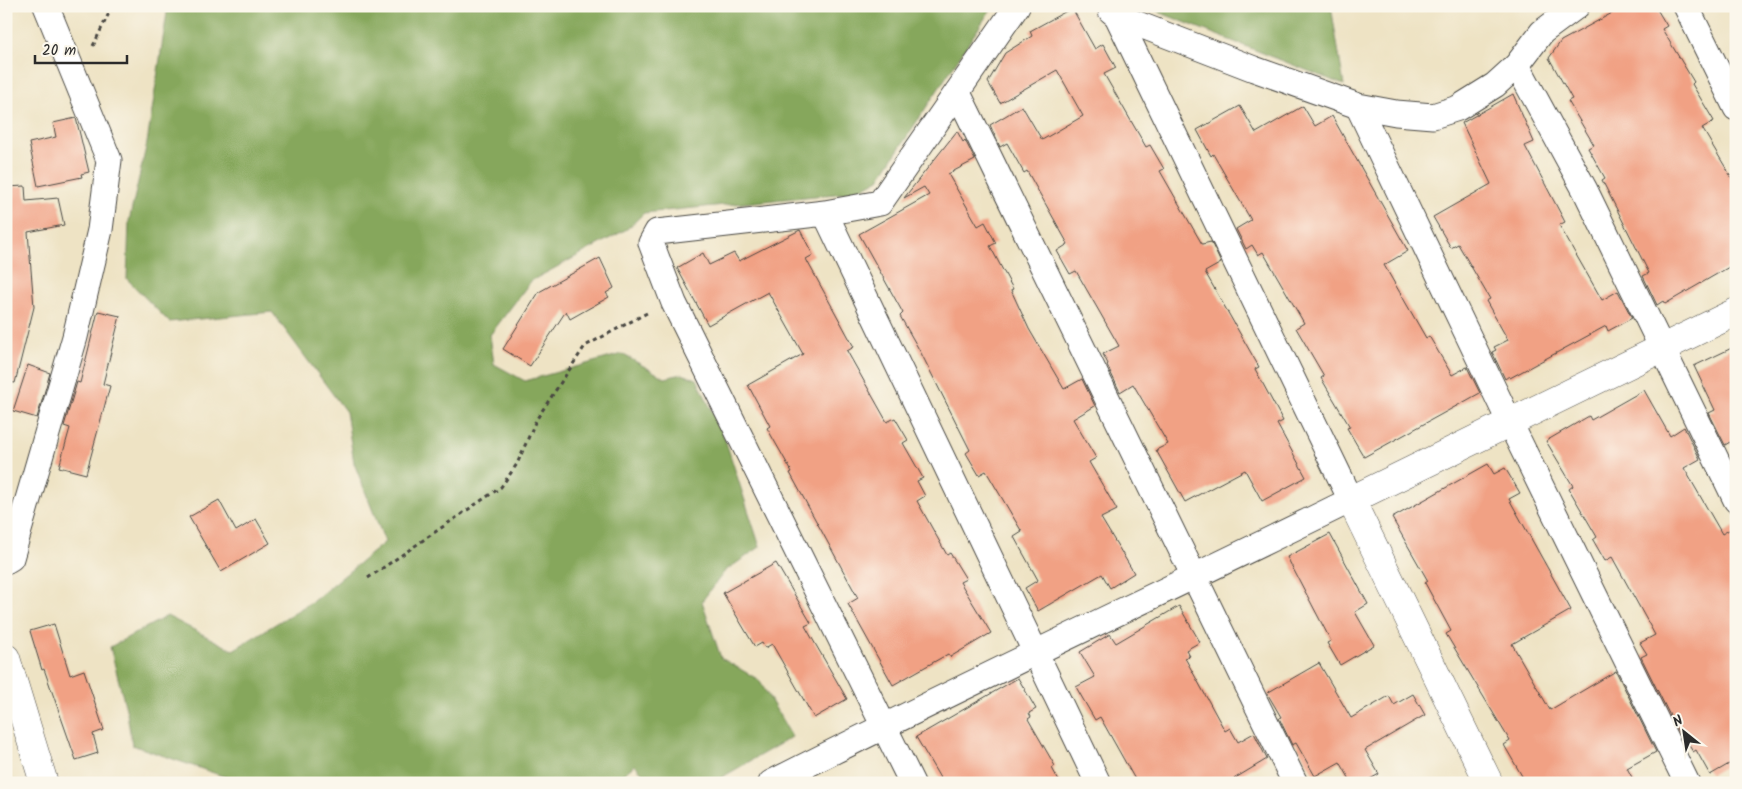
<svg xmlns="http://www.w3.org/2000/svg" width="1742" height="789" viewBox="0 0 1742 789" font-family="Kalam,sans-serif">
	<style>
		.forest { fill: #86a75b; stroke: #586943 }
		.building { fill: #f1a184 }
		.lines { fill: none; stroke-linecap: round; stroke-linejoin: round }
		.minor-casing { stroke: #484742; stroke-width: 27 }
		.tertiary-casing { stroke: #484742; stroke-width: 29 }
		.secondary-casing { stroke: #484742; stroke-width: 29 }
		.path { stroke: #484742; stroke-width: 3; stroke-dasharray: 4 4; stroke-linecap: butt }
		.minor { stroke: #fff; stroke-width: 25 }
		.tertiary { stroke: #fff; stroke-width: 28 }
		.secondary { stroke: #fff; stroke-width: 28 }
	</style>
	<rect width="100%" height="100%" fill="#fbf7ec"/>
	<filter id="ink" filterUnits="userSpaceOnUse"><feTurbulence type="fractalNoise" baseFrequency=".02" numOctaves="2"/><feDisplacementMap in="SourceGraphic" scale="10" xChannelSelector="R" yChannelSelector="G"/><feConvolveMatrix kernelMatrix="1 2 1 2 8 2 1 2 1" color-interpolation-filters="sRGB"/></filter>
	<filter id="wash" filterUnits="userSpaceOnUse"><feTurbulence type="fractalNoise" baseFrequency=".0096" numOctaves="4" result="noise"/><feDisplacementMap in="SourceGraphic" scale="20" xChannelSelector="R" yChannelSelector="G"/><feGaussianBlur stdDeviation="1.12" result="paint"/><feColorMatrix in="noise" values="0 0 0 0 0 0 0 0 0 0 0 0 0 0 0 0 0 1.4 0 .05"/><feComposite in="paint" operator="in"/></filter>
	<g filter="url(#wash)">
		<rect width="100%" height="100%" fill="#eee3c4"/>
		<path class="forest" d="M168,6H993L879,179L855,192L644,213L627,229L531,281L490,335L494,364L525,381L622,354L665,378L682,374L697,379L725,439L760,547L725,571L702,601L721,658L759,680L792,737L712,783H652L635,765L612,783H243L132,745L127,713L110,647L167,616L233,650L313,601L385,542L354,463L346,412L272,312L169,322L127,279L129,221L147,143Z
			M1149,6H1331L1344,85L1161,13Z"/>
		<g id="blocks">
			<path class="building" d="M1625,6H1655L1667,26L1662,29L1694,82L1692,84L1714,121L1702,128L1736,185V263L1665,304L1663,301L1657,305L1643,276L1649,273L1602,180L1605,178L1588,148L1594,145L1568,101L1572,99L1549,58L1561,41Z
				M1072,8L1095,49L1103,44L1116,68L1104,74L1146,147L1150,145L1164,169L1160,171L1202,244L1211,242L1221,263L1205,272L1259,367L1255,369L1283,421L1277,424L1306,477L1262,501L1245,470L1185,502L1156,450L1168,444L1133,384L1120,392L1107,365L1108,364L1103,354L1119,346L1076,271L1070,274L1057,251L1068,244L1027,171L1024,173L1007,143L1000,147L990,125L1022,106L1042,140L1083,116L1057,70L1000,103L988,82L1005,53L1032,36L1030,31Z
				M1513,94L1534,142L1525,146L1565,222L1559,225L1602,300L1618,291L1632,318L1608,331L1606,326L1510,378L1509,376L1505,379L1492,352L1496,350L1494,347L1508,340L1486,301L1490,299L1458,244L1451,248L1433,217L1491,184L1462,123Z
				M1240,106L1256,133L1303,106L1315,126L1332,116L1408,251L1384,265L1426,338L1429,336L1452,375L1467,367L1480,393L1364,457L1347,428L1350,427L1321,378L1324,376L1296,328L1304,323L1263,252L1258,255L1252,245L1246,249L1236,229L1251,220L1213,154L1211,156L1197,130Z
				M76,118L89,172L81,174L82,177L38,186L29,143L56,137L53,123Z
				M957,131L963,142L965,140L975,160L948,174L978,226L985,222L996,243L990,246L1013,289L1011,290L1029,329L1064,389L1082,379L1095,406L1073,419L1096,458L1089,462L1117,510L1101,518L1134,573L1110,588L1102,574L1038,611L1025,588L1038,580L1014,537L1022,532L986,471L979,475L966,453L970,450L921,353L900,316L903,313L859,234L929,195L924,187L904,198Z
				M25,186L26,201L58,198L64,225L28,232L34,307L15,383L6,382V187Z
				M800,230L813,255L806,259L854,347L847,351L887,422L895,418L908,440L903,443L923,478L917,481L925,496L917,501L947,555L950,553L966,579L960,582L991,633L950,657L948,654L893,685L848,604L858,598L790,473L792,472L767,428L770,426L748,385L803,354L768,292L708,325L677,268L703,253L709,265L734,253L739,261Z
				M600,258L614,288L606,293L609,297L570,319L566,311L530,366L503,349L539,292Z
				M98,311L120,316L103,384L110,386L86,474L59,467L70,428L64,426L77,382L80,383Z
				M1736,346V453L1730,442L1725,445L1709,413L1715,410L1694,366Z
				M28,365L50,373L37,418L13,411Z
				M1644,390L1670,436L1684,427L1700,459L1684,468L1722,534L1736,526V760L1710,775L1696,750L1693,752L1684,737L1681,738L1641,657L1647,654L1640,643L1655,635L1612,557L1605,561L1593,540L1597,537L1569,489L1573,486L1546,441L1589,416L1591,420Z
				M1488,464L1494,474L1505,468L1520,493L1509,499L1571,610L1512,644L1550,710L1616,671L1656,752L1627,768L1635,783H1526L1504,745L1510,741L1446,634L1451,631L1425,583L1428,581L1392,518Z
				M219,500L236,531L256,519L270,543L221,572L189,517Z
				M1330,534L1368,604L1355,612L1374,645L1340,665L1327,643L1331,641L1287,557Z
				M776,563L811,623L805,626L847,699L814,718L772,644L765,648L762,643L755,647L723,593Z
				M1179,606L1200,642L1186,650L1190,656L1185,658L1225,731L1230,728L1238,742L1254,733L1267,759L1227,783H1137L1100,717L1095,720L1076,687L1095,677L1080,652L1110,634L1116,643Z
				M54,624L70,675L84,670L104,730L93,734L98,753L76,760L44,669L42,670L30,631Z
				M1319,663L1351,718L1389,696L1394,705L1413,694L1425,715L1365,750L1379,774L1363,783H1352L1340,762L1315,776L1296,743L1292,745L1279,718L1281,717L1267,693Z
				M1018,678L1036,709L1029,713L1031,717L1028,719L1055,766L1052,768L1060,783H943L916,737Z"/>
		</g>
	</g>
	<g filter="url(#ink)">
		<use href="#blocks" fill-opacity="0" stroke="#484742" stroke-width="1"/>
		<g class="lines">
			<g class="minor-casing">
				<path id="minor" d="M1686,6L1736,108
					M1111,11L1117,16L1254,69L1358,106L1396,113L1433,116L1458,108L1495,85L1517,65L1542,32L1577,6
					M1517,65L1585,190L1736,500
					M958,93L1295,783
					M1358,106L1510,423L1687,783
					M825,213L1098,783
					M6,561L11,558L75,337L100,230L109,160L46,6
					M771,783C963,685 1158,595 1351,500L1117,16
					M912,783L674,303L651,243L657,232L825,213L880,203L1017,6"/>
			</g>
			<g class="tertiary-casing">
				<path id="tertiary" d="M1489,783L1351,500L1736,312"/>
			</g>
			<g class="secondary-casing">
				<path id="secondary" d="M6,658L44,783"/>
			</g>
			<path class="path" d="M93,46L110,11L116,6
				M368,578L501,487L517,464L536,420L585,346L647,313"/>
			<use href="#minor" class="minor"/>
			<use href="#tertiary" class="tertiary"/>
			<use href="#secondary" class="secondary"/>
		</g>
	</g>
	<rect width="1742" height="789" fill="none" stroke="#fbf7ec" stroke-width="25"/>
	<g transform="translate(1684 732) rotate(330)" stroke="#fbf7ec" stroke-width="4" paint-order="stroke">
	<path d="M0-4L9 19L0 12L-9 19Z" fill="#2b2b2b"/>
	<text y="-8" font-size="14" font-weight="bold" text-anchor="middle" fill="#2b2b2b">N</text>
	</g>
	<path d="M35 55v8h92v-8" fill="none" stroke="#2b2b2b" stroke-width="2.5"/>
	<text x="42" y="55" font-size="15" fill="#2b2b2b" stroke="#fbf7ec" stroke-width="4" paint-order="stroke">20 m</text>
</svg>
